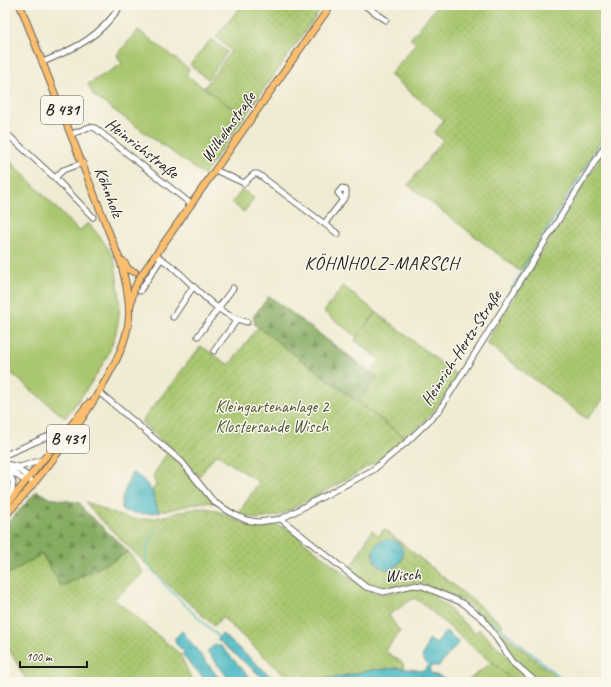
<svg xmlns="http://www.w3.org/2000/svg" width="611" height="687" viewBox="0 0 611 687" font-family="Caveat,sans-serif">
	<style>
		.grass { fill: url(#grass-dots); stroke: #627246 }
		.forest { fill: url(#forest-firs); stroke: #51643f }
		.park { fill: #a9c76f; stroke: #627246 }
		.garden { fill: url(#garden-furrows); stroke: #627246 }
		.water { fill: url(#water-ripples); stroke: #346a70 }
		.lines { fill: none; stroke-linecap: round; stroke-linejoin: round }
		.stream { stroke: #4bb9c4; stroke-width: 1.5 }
		.minor-casing { stroke: #66645c; stroke-width: 7 }
		.major-casing { stroke: #66645c; stroke-width: 8 }
		.minor { stroke: #fff; stroke-width: 5 }
		.major { stroke: #fabe6e; stroke-width: 6 }
		.labels { text-anchor: middle; dominant-baseline: central; stroke-width: 3; stroke-linejoin: round; paint-order: stroke }
		.shield { fill: #fbf7ec; stroke: #5f5e5a; stroke-width: 1 }
		.shield-label { font-size: 16px; font-weight: bold; fill: #1c1c1c }
		.street-label { font-size: 17px; fill: #1c1c1c; stroke: #fbf7ec }
		.park-label { font-size: 17px; fill: #4d5839; stroke: #fbf7ec }
		.neighbourhood-label { font-size: 18px; letter-spacing: 1px; fill: #1c1c1c; stroke: #fbf7ec }
	</style>
	<defs>
		<pattern id="grass-dots" width="8" height="8" patternUnits="userSpaceOnUse"><rect width="8" height="8" fill="#a9c76f"/><path d="M2 2h.1M6 6h.1" fill="none" stroke="#91aa60" stroke-width="1.8" stroke-linecap="round"/></pattern>
		<pattern id="forest-firs" width="22" height="20" patternUnits="userSpaceOnUse"><rect width="22" height="20" fill="#86ac62"/><path d="M5 1l3.5 6h-7zM16 11l3.5 6h-7z" fill="#6d8b50"/></pattern>
		<pattern id="garden-furrows" width="10" height="10" patternUnits="userSpaceOnUse"><rect width="10" height="10" fill="#a9c76f"/><path d="M-1 1l2-2M0 10L10 0M9 11l2-2" fill="none" stroke="#91aa60"/></pattern>
		<pattern id="water-ripples" width="26" height="14" patternUnits="userSpaceOnUse"><rect width="26" height="14" fill="#4bb9c4"/><path d="M2 4q2-2 4 0t4 0M15 11q2-2 4 0t4 0" fill="none" stroke="#419ea8"/></pattern>
	</defs>
	<rect width="100%" height="100%" fill="#fbf7ec"/>
	<filter id="ink" filterUnits="userSpaceOnUse"><feTurbulence type="fractalNoise" baseFrequency=".025" numOctaves="2"/><feDisplacementMap in="SourceGraphic" scale="8" xChannelSelector="R" yChannelSelector="G"/><feConvolveMatrix kernelMatrix="1 2 1 2 8 2 1 2 1" color-interpolation-filters="sRGB"/></filter>
	<filter id="wash" filterUnits="userSpaceOnUse"><feTurbulence type="fractalNoise" baseFrequency=".012" numOctaves="4" result="noise"/><feDisplacementMap in="SourceGraphic" scale="16" xChannelSelector="R" yChannelSelector="G"/><feGaussianBlur stdDeviation="0.9" result="paint"/><feColorMatrix in="noise" values="0 0 0 0 0 0 0 0 0 0 0 0 0 0 0 0 0 1.4 0 .05"/><feComposite in="paint" operator="in"/></filter>
	<g filter="url(#wash)">
		<rect width="100%" height="100%" fill="#f0ebd3"/>
		<path class="grass" d="M242,5H324L244,117L204,88L231,51L216,37Z
			M438,5H606V132L520,271L408,185L443,140L434,133L444,120L390,75L416,43L410,39Z
			M606,148V396L587,419L486,343Z
			M376,312L457,375C440,404 432,417 405,438L358,402L377,378L370,373L380,360L355,340Z
			M167,453L181,464L216,503L202,502L165,511L158,510L152,489L156,486L153,476Z
			M86,502C108,510 122,521 147,519C166,518 185,508 204,508C221,509 234,522 250,525C265,527 274,522 288,529L359,585L377,593L385,594L416,587L429,591L475,633L479,629L534,682H514L419,601L414,598L389,615L400,632L385,651L403,663L404,669L372,670L314,682H292L222,617L214,626L149,567L92,511Z
			M384,529L503,625L499,630L563,682H555L542,675H539L537,680L509,654L485,618L464,601L427,585L412,583L384,589L371,587L349,571L372,530L379,536Z
			M129,552L144,573L114,599L180,654L193,682H27L5,642V576L42,554L61,587Z"/>
		<path class="forest" d="M269,296L377,377L358,402L254,324L255,321L253,317Z
			M37,491L49,498L80,503L84,510L129,552L61,587L42,554L5,576V526Z"/>
		<path class="park" d="M138,30L189,69L186,75L244,117L204,175L93,95L88,84L122,64L117,55Z
			M211,39L227,52L208,79L190,65Z
			M5,156L79,231L88,223C99,235 110,248 115,263C117,270 116,277 118,284C127,340 97,376 65,418L5,368Z
			M242,190L254,198L244,212L232,203Z
			M343,286L376,312L357,337L324,312Z
			M492,662L514,682H466Z"/>
		<path class="garden" d="M258,327L405,438L377,461L335,486L280,515L258,519L238,514L259,482L216,454L199,477L185,462L141,422L201,346L229,365Z"/>
		<path class="water" d="M134,473C149,482 153,493 158,510L160,512L142,514L122,511V498L131,474Z
			M373 554a15 15 0 1 1 30 0a15 15 0 1 1-30 0Z
			M182,631L222,682H207L182,654L184,652L175,643L176,641L174,639Z
			M446,631L459,642L439,666H431L430,673L455,682H314L372,670L399,668L424,671L428,665L422,658L429,639L436,644Z
			M222,634L226,637L277,682H268L217,639Z
			M216,644L222,647L254,682H231L207,651Z"/>
		<g class="lines">
			<path class="stream" d="M584,172L606,136
				M536,249L581,177
				M512,288L533,253
				M155,530C152,538 144,550 146,559C148,573 206,625 219,637
				M491,620L566,682"/>
		</g>
	</g>
	<g filter="url(#ink)">
		<g class="lines">
			<g class="minor-casing">
				<path id="minor" d="M364,5L386,20
					M43,62C76,48 100,37 121,5
					M5,132L55,178L93,217
					M72,134L89,127L95,128L191,204
					M215,170L244,183L254,174H258L338,234
					M55,178L63,170L83,163
					M325,223L346,196V190L342,188L338,193L343,199
					M156,255C162,260 170,264 176,270C197,288 218,316 247,322
					M140,291L161,259
					M173,317L193,287
					M198,336L233,288
					M214,351L237,320
					M99,392L182,462L214,502L233,514L246,520L258,522L281,519L373,470L408,441L439,411L606,144
					M5,455L51,435
					M5,464L20,467L42,460
					M6,465L13,482L11,498
					M14,467L25,474L34,484
					M10,470L22,479H28
					M281,519L366,587L384,592L413,585L422,586L463,603L483,619L513,662L536,682"/>
			</g>
			<g class="major-casing">
				<path id="major" d="M123,261L129,270L135,272
					M130,308L134,289L140,277L331,5
					M5,507L89,403
					M5,516C41,477 73,436 100,390C113,367 127,344 129,317C130,299 125,280 121,263L20,5"/>
			</g>
			<use href="#minor" class="minor"/>
			<use href="#major" class="major"/>
		</g>
	</g>
	<g class="labels">
		<g class="shield">
			<rect x="41" y="96" width="42" height="28" rx="3"/>
			<rect x="47" y="425" width="42" height="28" rx="3"/>
		</g>
		<g class="shield-label">
			<text x="62" y="110">B 431</text>
			<text x="68" y="439">B 431</text>
		</g>
		<g class="street-label">
			<text transform="translate(228 127) rotate(-55)">Wilhelmstraße</text>
			<text transform="translate(142 148) rotate(38)">Heinrichstraße</text>
			<text transform="translate(109 192) rotate(69)">Köhnholz</text>
			<text transform="translate(461 348) rotate(-57)">Heinrich-Hertz-Straße</text>
			<text transform="translate(403 575) rotate(-3)">Wisch</text>
		</g>
		<g class="park-label">
			<text x="272" y="406">Kleingartenanlage 2<tspan x="272" dy="20">Klostersande Wisch</tspan></text>
		</g>
		<g class="neighbourhood-label">
			<text x="382" y="263">KÖHNHOLZ-MARSCH</text>
		</g>
	</g>
	<rect width="611" height="687" fill="none" stroke="#fbf7ec" stroke-width="20"/>
	<path d="M20 661v6h67v-6" fill="none" stroke="#1c1c1c" stroke-width="2"/>
	<text x="26" y="661" font-size="12" fill="#1c1c1c" stroke="#fbf7ec" stroke-width="3" paint-order="stroke">100 m</text>
</svg>
